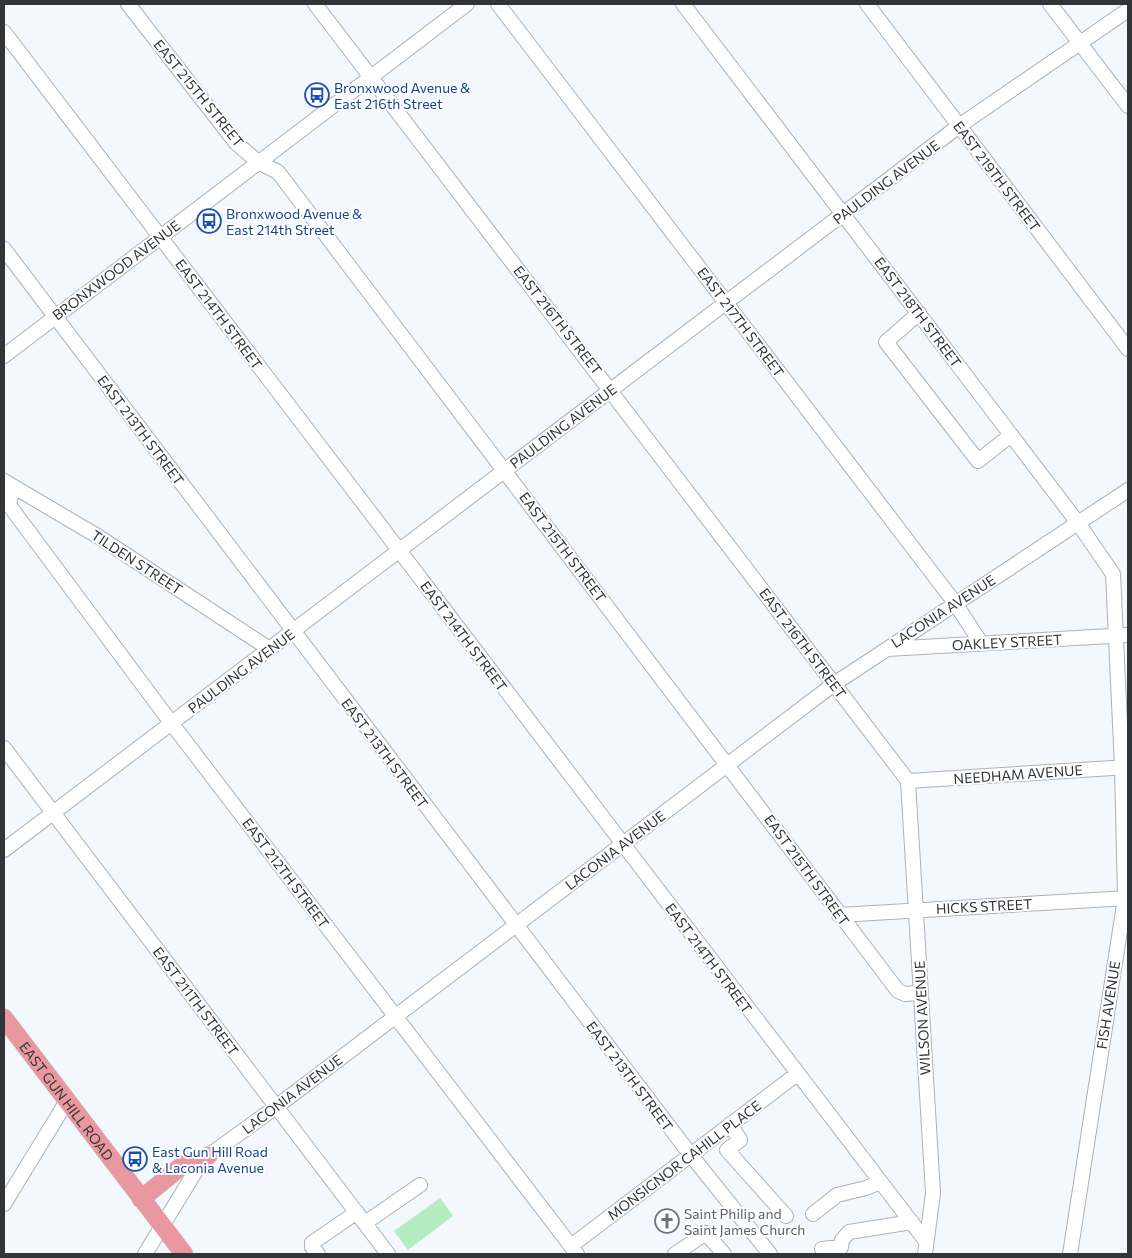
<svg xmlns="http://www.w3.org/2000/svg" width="1132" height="1258" viewBox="0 0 1132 1258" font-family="Commissioner,sans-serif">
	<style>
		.green { fill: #b4ebbf }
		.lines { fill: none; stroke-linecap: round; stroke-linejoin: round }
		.minor-casing { stroke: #abb1b7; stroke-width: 16 }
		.major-casing { stroke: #d2d3d3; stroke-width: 19 }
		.minor { stroke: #fff; stroke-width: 14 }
		.major { stroke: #e8989e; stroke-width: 18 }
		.labels { text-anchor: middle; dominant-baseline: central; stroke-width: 4; stroke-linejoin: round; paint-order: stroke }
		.transit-label { font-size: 14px; fill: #164399; stroke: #fff; text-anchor: start }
		.street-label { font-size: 14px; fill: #323537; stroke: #fff }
		.worship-label { font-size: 14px; fill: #5b616d; stroke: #fff; text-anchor: start }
	</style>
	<rect width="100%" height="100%" fill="#f3f8fe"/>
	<path class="green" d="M440,1198L453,1216L408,1250L394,1231Z"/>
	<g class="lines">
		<g class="minor-casing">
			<path id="minor" d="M128,4L236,143L258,162L278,172L898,991L905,994L919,993
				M315,4L908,781
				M498,4L955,603L981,643
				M683,4L1078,523L1113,574L1122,767L1125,898L1070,1254
				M867,4L1128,349
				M1050,4L1128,106
				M4,32L925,1240
				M4,249L690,1154L770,1254
				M919,313L886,342L978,461L1011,435
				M4,356L467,4
				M4,481L99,537L268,648
				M13,486L9,505L172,724L577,1254
				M887,649L1128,635
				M4,748L388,1254
				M908,781L933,1193L925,1254
				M908,781L1128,767
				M4,850L959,126L1128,10
				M839,915L1128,898
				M730,1124L740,1140L727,1150L786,1216
				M4,1204L67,1101
				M813,1214L837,1195L866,1188L880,1182
				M365,1223L420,1185
				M571,1246L797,1074
				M822,1249L841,1247L842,1240L849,1232L912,1222
				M145,1254L197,1169L208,1156L276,1107L834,684L1128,490
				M318,1254L312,1247V1243L357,1212
				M675,1254L706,1233L724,1254"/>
		</g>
		<g class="major-casing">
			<g id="major">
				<path id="s1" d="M4,1018L184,1254"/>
				<path d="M141,1199L183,1165L208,1156"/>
			</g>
		</g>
		<use href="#minor" class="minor"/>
		<use href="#major" class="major"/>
	</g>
	<defs>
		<g id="bus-ring" transform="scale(1.25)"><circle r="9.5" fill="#fff" stroke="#1a4fb4" stroke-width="1.5"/><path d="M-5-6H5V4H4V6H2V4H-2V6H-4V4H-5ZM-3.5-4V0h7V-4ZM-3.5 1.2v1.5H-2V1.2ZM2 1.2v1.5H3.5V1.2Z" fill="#1a4fb4"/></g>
		<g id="church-ring" transform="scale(1.25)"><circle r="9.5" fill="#fff" stroke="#6b7280" stroke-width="1.5"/><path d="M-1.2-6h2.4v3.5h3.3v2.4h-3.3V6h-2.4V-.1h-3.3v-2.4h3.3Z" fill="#6b7280"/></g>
	</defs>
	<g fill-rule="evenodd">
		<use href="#bus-ring" x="317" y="95"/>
		<use href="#bus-ring" x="209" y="221"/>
		<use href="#bus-ring" x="135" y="1159"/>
		<use href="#church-ring" x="667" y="1221"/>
	</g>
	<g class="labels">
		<g class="transit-label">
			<text x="334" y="87">Bronxwood Avenue &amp;<tspan x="334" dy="16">East 216th Street</tspan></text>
			<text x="226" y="213">Bronxwood Avenue &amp;<tspan x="226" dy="16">East 214th Street</tspan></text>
			<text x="152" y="1151">East Gun Hill Road<tspan x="152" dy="16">&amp; Laconia Avenue</tspan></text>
		</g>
		<g class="street-label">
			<text transform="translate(199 93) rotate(51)">EAST 215TH STREET</text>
			<text transform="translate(997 176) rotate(53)">EAST 219TH STREET</text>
			<text transform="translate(886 182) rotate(-37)">PAULDING AVENUE</text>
			<text transform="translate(116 270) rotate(-37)">BRONXWOOD AVENUE</text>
			<text transform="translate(918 312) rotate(53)">EAST 218TH STREET</text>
			<text transform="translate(219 314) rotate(53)">EAST 214TH STREET</text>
			<text transform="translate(558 320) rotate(52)">EAST 216TH STREET</text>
			<text transform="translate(741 322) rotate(53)">EAST 217TH STREET</text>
			<text transform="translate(563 426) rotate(-37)">PAULDING AVENUE</text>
			<text transform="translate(141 430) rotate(53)">EAST 213TH STREET</text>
			<text transform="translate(563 547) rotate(53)">EAST 215TH STREET</text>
			<text transform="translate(137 562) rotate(33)">TILDEN STREET</text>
			<text transform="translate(943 611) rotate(-33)">LACONIA AVENUE</text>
			<text transform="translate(464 636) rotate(53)">EAST 214TH STREET</text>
			<text transform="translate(1007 642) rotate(-3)">OAKLEY STREET</text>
			<text transform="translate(803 643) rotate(53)">EAST 216TH STREET</text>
			<text transform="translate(241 671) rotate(-37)">PAULDING AVENUE</text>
			<text transform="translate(385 753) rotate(53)">EAST 213TH STREET</text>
			<text transform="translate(1018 774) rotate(-4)">NEEDHAM AVENUE</text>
			<text transform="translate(615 850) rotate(-37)">LACONIA AVENUE</text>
			<text transform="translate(807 870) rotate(54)">EAST 215TH STREET</text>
			<text transform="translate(286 873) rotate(53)">EAST 212TH STREET</text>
			<text transform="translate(984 906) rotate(-3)">HICKS STREET</text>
			<text transform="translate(709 958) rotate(53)">EAST 214TH STREET</text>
			<text transform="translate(196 1001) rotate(53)">EAST 211TH STREET</text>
			<text transform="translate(1108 1005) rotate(-81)">FISH AVENUE</text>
			<text transform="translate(922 1018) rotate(-93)">WILSON AVENUE</text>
			<text transform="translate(630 1076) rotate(53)">EAST 213TH STREET</text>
			<text transform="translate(292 1094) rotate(-37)">LACONIA AVENUE</text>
			<text stroke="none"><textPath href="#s1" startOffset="104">EAST GUN HILL ROAD</textPath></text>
			<text transform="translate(684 1160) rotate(-37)">MONSIGNOR CAHILL PLACE</text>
		</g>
		<g class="worship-label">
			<text x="684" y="1213">Saint Philip and<tspan x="684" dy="16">Saint James Church</tspan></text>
		</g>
	</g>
	<rect width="1132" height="1258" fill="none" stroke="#323537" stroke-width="10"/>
</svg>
